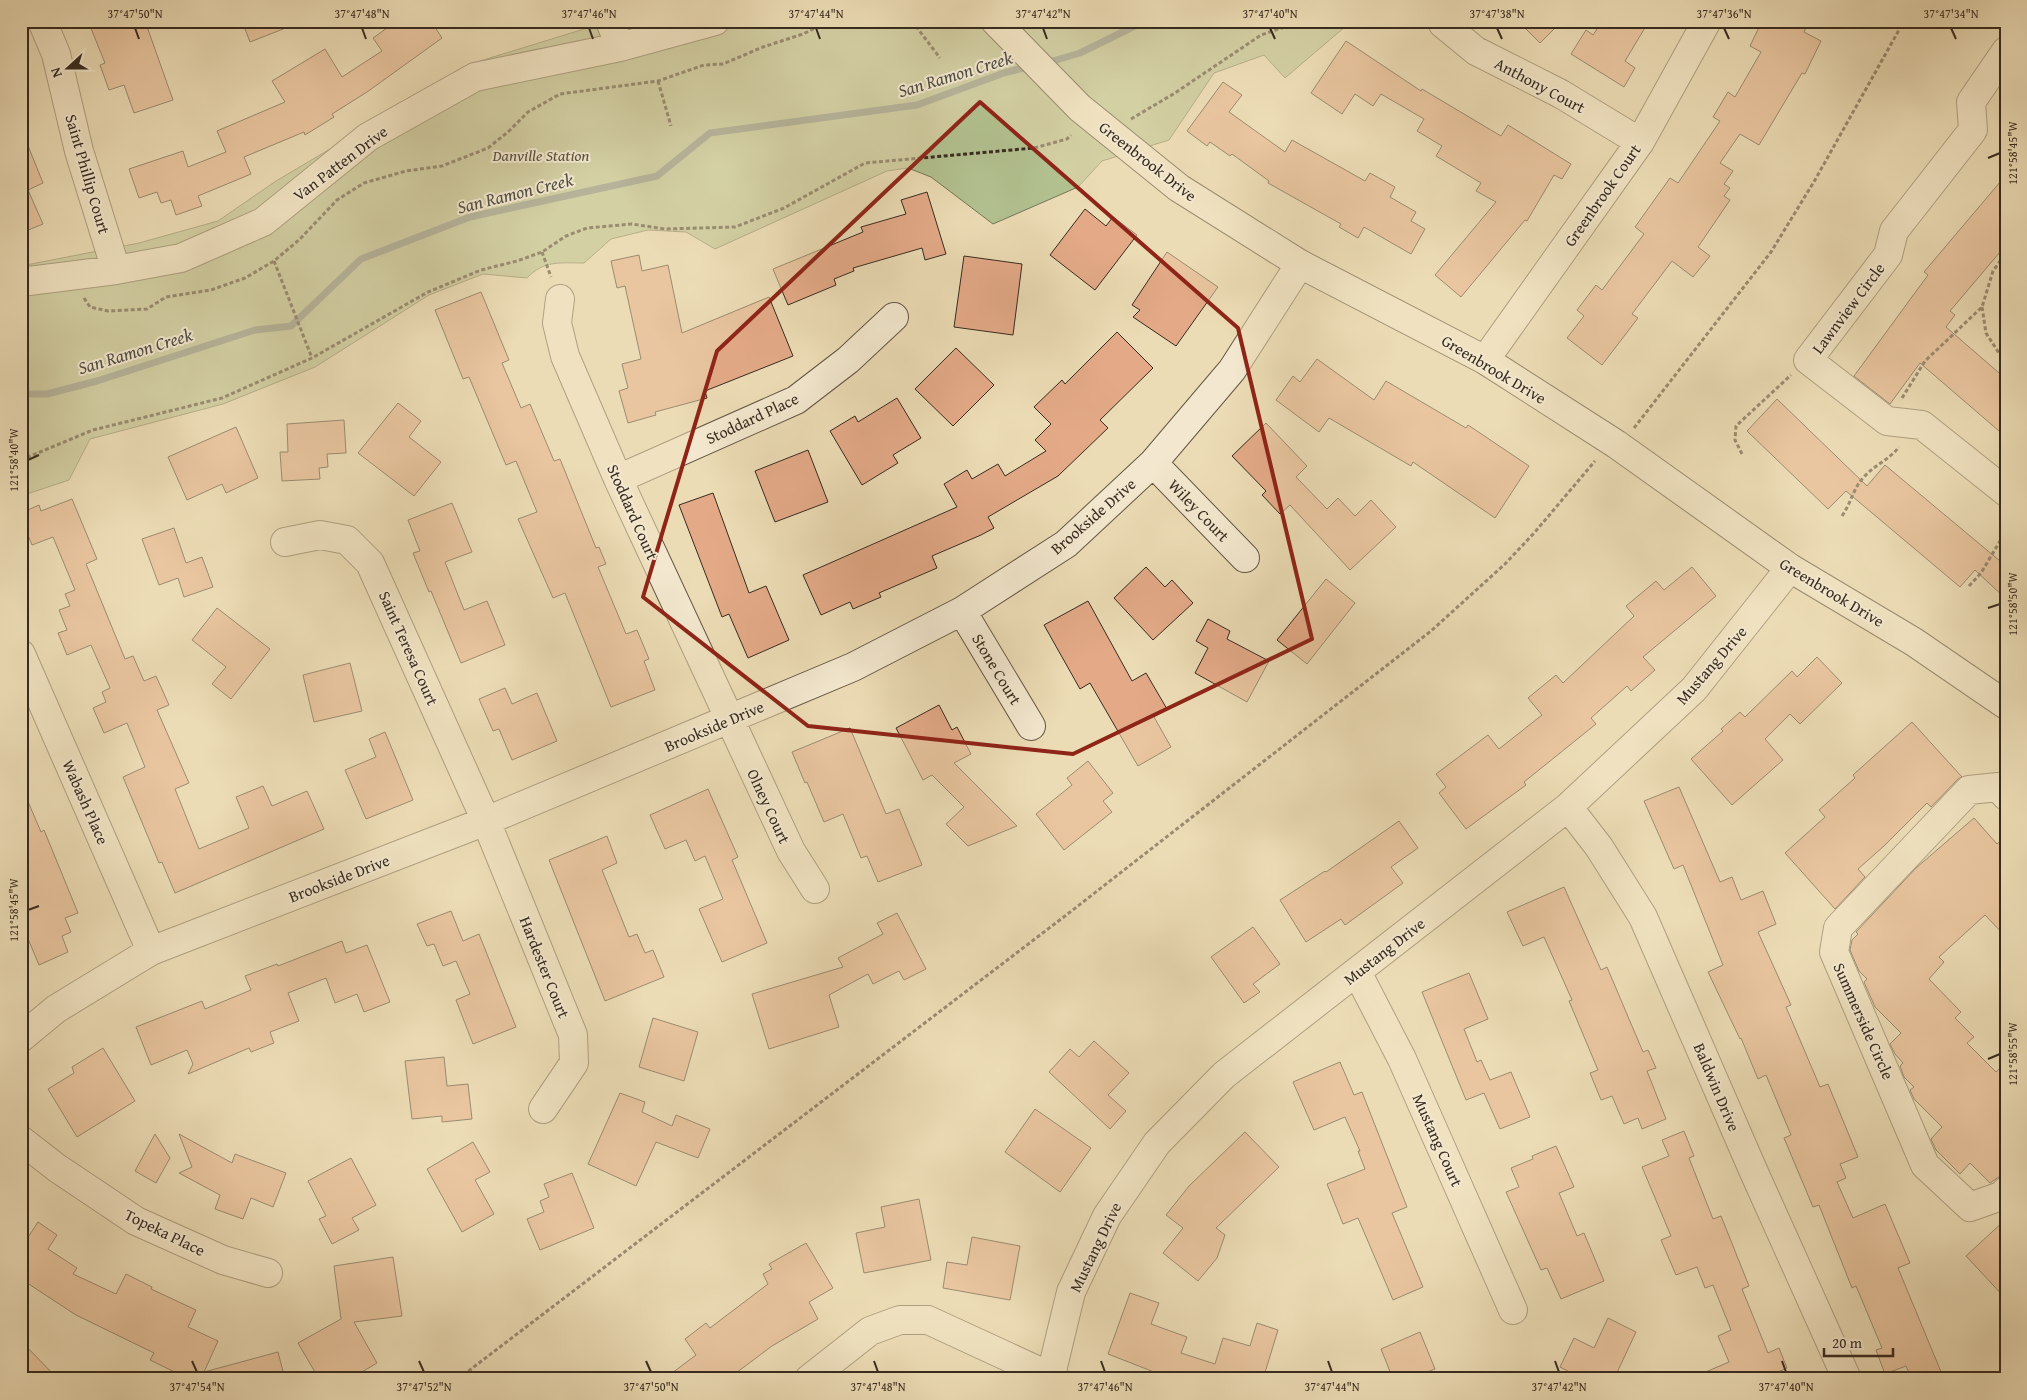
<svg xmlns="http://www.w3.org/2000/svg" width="2027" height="1400" viewBox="0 0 2027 1400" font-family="'Gentium Book Plus',serif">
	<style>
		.green { fill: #b3c291; stroke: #757658 }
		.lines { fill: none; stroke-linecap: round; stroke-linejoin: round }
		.stream { stroke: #73817a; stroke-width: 7 }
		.building { fill: #e4aa88; stroke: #372b1f }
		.street-casing { stroke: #645744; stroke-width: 30 }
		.secondary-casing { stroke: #372b1f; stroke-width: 30 }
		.path { stroke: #372b1f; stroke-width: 3; stroke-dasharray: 4 2.5; stroke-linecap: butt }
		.street { stroke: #f3e8cf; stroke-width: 28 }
		.secondary { stroke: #f3e8cf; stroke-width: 28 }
		.marked { fill: none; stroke: #8f2418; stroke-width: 4; stroke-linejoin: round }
		.ticks { fill: none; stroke: #372b1f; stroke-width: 2 }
		.labels { text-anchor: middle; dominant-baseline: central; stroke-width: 4; stroke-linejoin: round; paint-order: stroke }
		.street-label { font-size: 16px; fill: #372b1f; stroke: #f3e8cf }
		.park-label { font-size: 16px; font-style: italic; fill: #56513c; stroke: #f3e8cf }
		.water-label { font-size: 18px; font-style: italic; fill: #504f45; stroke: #f3e8cf }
		.neatline { fill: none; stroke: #372b1f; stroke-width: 2 }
		.ticks-label { font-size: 12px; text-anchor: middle; fill: #372b1f }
	</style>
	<rect width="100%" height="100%" fill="#ecdcb5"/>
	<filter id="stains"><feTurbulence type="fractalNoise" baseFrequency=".004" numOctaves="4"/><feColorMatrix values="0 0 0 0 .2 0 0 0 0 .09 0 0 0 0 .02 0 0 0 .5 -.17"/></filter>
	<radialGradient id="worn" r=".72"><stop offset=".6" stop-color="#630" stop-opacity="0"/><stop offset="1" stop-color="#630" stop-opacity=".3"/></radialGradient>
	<path class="green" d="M610,21H1385L1346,26L1285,78L1264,55L1214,73L1169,140L1102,161L1078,187L993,224L931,177L908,168L887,171L715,249L686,232L648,230L611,239L584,263C560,263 544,260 527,278L483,274L429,295L315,367L223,404L90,439L69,480L21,496V266L139,243L218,221L276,181L477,62Z"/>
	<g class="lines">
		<path class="stream" d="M1046,63L1080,53L1145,21
			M21,394H47L97,381L255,330L291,326L361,259L470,217L657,176L710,133L917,105L1004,73L1031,66"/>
	</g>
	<path class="building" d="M88,21H145L173,100L134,113L124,85L109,90L100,65L105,63Z
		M242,21H300L301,22L250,42Z
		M397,21H431L442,38L367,92L332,114L334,117L305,135L304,132L244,157L251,174L198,196L202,206L176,215L171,200L161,203L157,192L139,198L129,169L183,151L188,167L226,152L217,131L285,102L272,81L325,49L342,77L382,51L373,38Z
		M1518,21H1562L1540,43Z
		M1602,21H1649L1625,61L1635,68L1624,87L1571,54L1586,30L1593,35Z
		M1762,21H1809L1804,32L1821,41L1805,74L1802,73L1759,145L1740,134L1720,163L1733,171L1724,184L1730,188L1724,196L1730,200L1698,247L1710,256L1693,277L1672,261L1632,314L1638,318L1602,365L1567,338L1584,316L1577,310L1596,285L1602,290L1644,234L1635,227L1670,178L1678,183L1720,121L1713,117L1728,92L1735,97L1761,52L1750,46Z
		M1346,41L1421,91L1422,89L1501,136L1508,125L1571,164L1562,179L1554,175L1527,221L1525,220L1461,297L1435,275L1496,202L1476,191L1481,183L1436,156L1442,146L1417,131L1424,119L1381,94L1373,106L1355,94L1342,114L1311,93Z
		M1223,82L1242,95L1229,112L1285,152L1292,140L1365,181L1370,173L1395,187L1390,197L1416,212L1411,221L1425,229L1411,254L1364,227L1358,238L1339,227L1341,224L1268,183L1269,181L1232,154L1230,156L1210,142L1207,146L1187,131Z
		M22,131L43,183L28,190L43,224L21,233Z
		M2006,175V245L1950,311L1955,315L1946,327L2006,379V437L1920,363L1890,404L1854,376L1928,275L1924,272Z
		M927,192L946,254L925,260L922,248L853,268L854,271L834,279L836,285L788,305L773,269L863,232L861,227L906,214L901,200Z
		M1085,209L1106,226L1113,217L1137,235L1095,290L1050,255Z
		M1167,252L1218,287L1176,346L1133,317L1140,310L1132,305Z
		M639,255L642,271L668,265L682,333L769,297L793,356L705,391L707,398L655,412L656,415L628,423L619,391L628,388L622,364L641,359L625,286L617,288L611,261Z
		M964,256L1022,264L1013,335L954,327Z
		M481,292L509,360L502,363L521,408L530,404L554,461L560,459L596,548L599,547L606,564L598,567L626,634L637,630L649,659L644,661L655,690L611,707L565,593L553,598L518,519L537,512L516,461L506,465L469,377L463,379L435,310Z
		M1117,332L1153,368L1100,420L1108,428L1058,476L988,517L994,528L981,535L932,556L937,568L879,593L881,597L853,609L850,602L821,615L803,575L957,507L944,484L967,470L972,479L998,464L1005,476L1046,451L1035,440L1051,424L1034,407L1062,380L1065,384Z
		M956,348L994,385L953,426L915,389Z
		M1317,359L1374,400L1386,381L1466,428L1468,425L1529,466L1495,518L1413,462L1411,466L1329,418L1319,432L1276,400L1293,376L1300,382Z
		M897,398L921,438L893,455L898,463L862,485L830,431L855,416L858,422Z
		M1777,399L1867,486L1885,465L2006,566V599L1975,570L1960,587L1846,491L1828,509L1747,431Z
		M398,403L421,421L409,437L441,462L414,496L358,453Z
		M344,420L346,453L327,454L328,467L319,468L320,479L282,481L280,452H288L287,424Z
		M1266,423L1307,466L1296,477L1327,509L1338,498L1355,516L1371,500L1396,527L1350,570L1290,505L1280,514L1262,495L1266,491L1232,456Z
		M236,427L258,478L226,493L222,484L187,500L168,457Z
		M808,450L828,502L775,522L755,471Z
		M713,493L749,593L766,586L789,640L748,658L729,614L722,617L679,505Z
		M72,499L97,559L86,564L125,659L133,656L144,681L156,676L169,705L157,710L189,783L175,789L199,849L249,828L236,797L263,786L272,806L307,791L324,829L175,893L162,862L159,863L123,777L145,767L127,723L104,733L93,708L106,702L102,692L110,688L91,645L67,655L58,633L67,630L59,610L70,606L65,594L75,590L53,537L32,545L21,518V513L39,505L41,511Z
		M452,503L472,552L445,562L464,610L487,601L505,645L461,663L431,591L429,592L413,553L420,551L408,520Z
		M174,528L186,563L202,557L213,587L184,597L178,578L159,585L142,539Z
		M1146,567L1165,587L1172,580L1193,603L1153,640L1114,598Z
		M1692,567L1716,596L1643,657L1655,670L1631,691L1627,686L1591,718L1596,724L1524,782L1526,785L1466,829L1439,793L1446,787L1436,774L1488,735L1499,749L1542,715L1528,698L1556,675L1563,683L1634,616L1626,606L1656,581L1664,590Z
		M1326,579L1355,603L1307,664L1277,640Z
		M1088,601L1132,681L1146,673L1167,709L1154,717L1171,747L1138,766L1090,683L1080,689L1044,625Z
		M217,608L270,649L231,699L212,684L226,667L192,640Z
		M1208,619L1230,631L1227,639L1269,661L1247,702L1195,673L1208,648L1196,641Z
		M1817,657L1842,683L1800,724L1790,714L1765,739L1783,760L1732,805L1691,759L1723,731L1721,729L1740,712L1745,717L1792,671L1797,677Z
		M350,663L362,711L314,722L303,675Z
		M505,688L512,704L537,693L557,741L512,760L499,729L493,731L479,699Z
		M939,705L952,730L957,727L971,754L954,763L1017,826L968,846L946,824L964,807L932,775L923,780L896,728Z
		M1912,722L1962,777L1958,779L1931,807L1927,803L1884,846L1858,869L1865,877L1835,909L1785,853L1825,817L1819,810L1855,778L1853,775Z
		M850,728L886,814L899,809L922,865L878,882L867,856L861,858L843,814L824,822L807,782L805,783L792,752Z
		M385,732L413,800L366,819L345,770L376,757L369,739Z
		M1088,761L1113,793L1103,801L1112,812L1064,850L1036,814L1072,785L1067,778Z
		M21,785L41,832L44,830L78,913L65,918L71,932L62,936L68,952L39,965L21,922Z
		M1679,787L1720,882L1732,877L1741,900L1763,891L1776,924L1758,932L1791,1005L1786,1007L1820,1087L1828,1084L1858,1157L1840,1164L1846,1178L1837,1182L1853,1218L1885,1204L1910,1263L1898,1268L1944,1379H1912L1906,1366L1885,1374L1876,1350L1882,1348L1856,1286L1852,1288L1819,1205L1813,1207L1784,1138L1791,1135L1766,1075L1758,1079L1741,1038L1740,1039L1708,972L1723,965L1683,865L1674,869L1644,801Z
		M708,789L738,857L732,860L767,943L722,962L699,909L723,899L705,856L695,861L686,840L665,849L650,815Z
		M1974,818L1997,844L2006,836V937L1985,915L1939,957L1944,962L1929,979L1961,1012L1955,1018L1974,1037L1967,1043L1996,1072L2006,1062V1172L1990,1183L1970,1163L1960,1174L1936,1150L1931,1139L1942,1127L1914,1099L1910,1090L1914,1087L1904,1077L1900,1066L1903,1063L1895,1054L1890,1044L1901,1033L1875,1007L1864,982L1867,979L1859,971L1850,950L1852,940L1858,934L1856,932L1916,868Z
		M1399,821L1418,848L1391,867L1403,883L1345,925L1341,919L1306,942L1280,900L1325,871L1326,872Z
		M607,836L617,863L602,870L629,937L637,934L645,953L653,950L664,977L605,1001L549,860Z
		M1564,887L1601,970L1607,967L1643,1052L1648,1050L1656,1068L1647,1071L1666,1119L1642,1129L1638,1118L1624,1124L1612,1096L1601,1100L1590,1073L1598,1070L1569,1001L1572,1000L1544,937L1523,946L1507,912Z
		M451,911L463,941L479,934L516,1027L473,1044L456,1000L470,994L456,961L443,966L434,944L427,946L417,924Z
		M897,913L926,969L904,980L899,971L873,984L868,974L829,995L839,1027L769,1049L752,994L843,967L838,958L883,934L877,923Z
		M1253,927L1280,964L1253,984L1260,992L1244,1003L1211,957Z
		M342,941L346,953L367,945L390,1002L364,1012L357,994L335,1003L326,978L288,993L299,1021L270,1032L274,1043L251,1052L249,1048L188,1074L193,1064L187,1050L151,1065L136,1027L202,1001L205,1009L251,990L245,976L277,964L278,966Z
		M1469,973L1488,1019L1464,1029L1477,1062L1481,1060L1490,1080L1511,1072L1530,1117L1500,1129L1484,1093L1466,1100L1422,992Z
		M653,1018L698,1032L684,1081L639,1067Z
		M1094,1041L1129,1073L1108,1095L1126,1111L1110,1129L1049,1072L1070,1049L1079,1057Z
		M103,1048L135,1101L77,1137L48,1089L74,1073L72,1067Z
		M444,1057L447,1086L468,1084L472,1119L442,1122V1116L412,1119L405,1061Z
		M1340,1062L1354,1095L1362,1092L1407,1207L1392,1213L1423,1287L1393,1300L1358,1218L1343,1224L1327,1184L1365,1169L1358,1151H1360L1345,1117L1314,1130L1293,1082Z
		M620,1093L645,1102L642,1112L672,1126L676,1115L710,1129L698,1158L656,1142L636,1186L588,1164Z
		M1035,1109L1091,1148L1060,1192L1005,1152Z
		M1684,1131L1694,1156L1689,1158L1713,1219L1721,1216L1749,1286L1742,1289L1768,1353L1779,1348L1787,1368L1763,1379H1689L1729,1362L1718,1336L1731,1330L1713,1285L1705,1288L1697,1267L1676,1275L1661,1240L1671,1236L1642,1167L1669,1156L1662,1140Z
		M1245,1132L1279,1167L1216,1228L1225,1235L1217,1258L1198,1281L1163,1253L1183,1228L1166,1215L1189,1186Z
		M155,1134L170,1158L156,1183L135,1171Z
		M179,1134L232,1163L235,1154L286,1173L273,1207L251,1198L243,1219L215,1209L220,1195L179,1173L192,1167Z
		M473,1142L490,1172L475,1180L494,1214L462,1232L427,1169Z
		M1556,1146L1574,1187L1559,1193L1577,1236L1584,1233L1604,1281L1561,1299L1547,1268L1541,1270L1506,1192L1519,1187L1511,1168L1533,1159L1532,1156Z
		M351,1158L376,1205L352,1218L359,1230L332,1244L319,1219L326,1216L308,1181Z
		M572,1173L594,1228L540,1250L527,1219L544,1212L540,1201L549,1197L544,1184Z
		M919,1199L931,1260L864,1273L856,1233L885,1227L881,1207Z
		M2006,1219V1299L1966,1256Z
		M38,1222L57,1235L48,1249L77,1268L73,1274L116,1294L126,1274L152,1287L151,1289L196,1310L188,1327L218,1341L204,1372L278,1352L285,1379H202V1376L200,1379H189L150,1360L154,1353L76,1315L21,1279V1248Z
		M972,1237L1020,1246L1010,1300L943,1288L947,1262L967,1265Z
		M806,1243L833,1288L809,1302L818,1319L772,1346L728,1379H664L696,1355L685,1339L706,1323L710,1328L768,1284L763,1274L772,1269L769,1264Z
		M393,1257L402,1316L354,1322L377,1363L350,1379H319L298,1343L341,1319L334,1266Z
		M1130,1293L1159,1303L1151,1324L1187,1337L1181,1353L1215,1364L1223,1338L1250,1346L1257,1323L1278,1330L1263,1379H1172L1108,1354Z
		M1608,1318L1636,1332L1614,1379H1583L1560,1367L1574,1338L1594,1348Z
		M1420,1332L1435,1369L1427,1372L1430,1379H1393L1381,1349Z
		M21,1341L58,1379H21Z"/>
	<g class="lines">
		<g class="street-casing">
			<path id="street" d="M42,21L56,54L79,151L116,270
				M610,21L620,47
				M1443,24L1476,51L1561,94L1640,142
				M2006,51L1971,102L1973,130L1894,231L1888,255L1808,360L1887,421L1922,425L2006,492
				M21,282L116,270L181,258L263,222L368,137L475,77L620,47L715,21
				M560,299L557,323L565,356L618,479L791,851L815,889
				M1485,360L1640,142L1707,21
				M1153,463L1245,558
				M618,479L796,400L848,360L894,317
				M285,542L320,535L347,540L370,563L486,821L573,1035L574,1063L543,1109
				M962,611L1031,726
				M21,654L151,951
				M2006,796L1998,787L1969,790L1838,928L1834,952L1925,1165L1970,1207L2001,1196L2006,1191
				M1568,807L1599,847L1643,917L1753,1170L1847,1379
				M1357,972L1402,1059L1513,1310
				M21,1038L56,1009L151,951L486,821L853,667L962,611L1066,544L1153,463L1232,370L1300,264
				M21,1140L57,1168L136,1221L223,1260L268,1273
				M809,1379L870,1331L900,1320H928L1056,1379
				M1050,1379L1071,1292L1107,1216L1157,1143L1224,1075L1568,807L1694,689L1790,568"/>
		</g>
		<g class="secondary-casing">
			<path id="secondary" d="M995,21L1080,108L1179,188L1300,264L1485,360L1616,444L1790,568L1914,642L2006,705"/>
		</g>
		<path class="path" d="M912,21L940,58
			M658,81L671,126
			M1131,119L1175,93L1261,35L1302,21
			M542,252L551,277
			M274,261L312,358
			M84,298L90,307L108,311L147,309L166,297L211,290L245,278L274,261L300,239L337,200L364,183L406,171L442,166L488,148L509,131L528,112L560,94L658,81L704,65L723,64L763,47L803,34L829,21
			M1982,307L1986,333L2006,364
			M1902,398L1925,361L1982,307L1993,271L2006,253
			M1634,428L1771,252L1815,180L1904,21
			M1742,454L1735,440L1736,426L1791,375
			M21,460L93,430L222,398L312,358L428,292L481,270L517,261L542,252L566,236L587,228L632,224L665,229L735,227L784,208L865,163L1034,148L1067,139L1071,135
			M1842,516C1851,503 1853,489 1863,478C1874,465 1889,460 1899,447
			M1969,586L1981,573L2006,531
			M458,1379L1065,916L1431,631L1505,564L1535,532L1595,461"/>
		<use href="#street" class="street"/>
		<use href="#secondary" class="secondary"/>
	</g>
	<path d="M0 0H2027V1400H0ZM980,102L1238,328L1312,639L1073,754L808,726L643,597L717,351Z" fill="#ecdcb5" fill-opacity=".55" fill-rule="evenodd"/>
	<path class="marked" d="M980,102L1238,328L1312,639L1073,754L808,726L643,597L717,351Z"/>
	<path class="ticks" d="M135,28L139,39M362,28L366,39M589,28L593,39M816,28L820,39M1043,28L1047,39M1270,28L1275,39M1497,28L1502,39M1724,28L1729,39M1951,28L1956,39M1988,158L2000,153M28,460L39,455M1988,608L2000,604M28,910L39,906M1988,1059L2000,1054M192,1361L197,1372M419,1361L424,1372M646,1361L651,1372M874,1361L878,1372M1101,1361L1105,1372M1328,1361L1332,1372M1555,1361L1559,1372M1782,1361L1786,1372"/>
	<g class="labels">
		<g class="street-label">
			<text transform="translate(1540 85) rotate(28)">Anthony Court</text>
			<text transform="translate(1148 161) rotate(38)">Greenbrook Drive</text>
			<text transform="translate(340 163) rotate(-37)">Van Patten Drive</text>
			<text transform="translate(88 174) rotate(74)">Saint Phillip Court</text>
			<text transform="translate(1602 195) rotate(-55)">Greenbrook Court</text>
			<text transform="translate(1848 308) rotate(-53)">Lawnview Circle</text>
			<text transform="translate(1494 369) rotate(31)">Greenbrook Drive</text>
			<text transform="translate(752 418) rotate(-25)">Stoddard Place</text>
			<text transform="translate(1199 510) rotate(46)">Wiley Court</text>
			<text transform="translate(633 512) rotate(66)">Stoddard Court</text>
			<text transform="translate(1093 516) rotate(-41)">Brookside Drive</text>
			<text transform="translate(1832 592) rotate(31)">Greenbrook Drive</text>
			<text transform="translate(409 648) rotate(66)">Saint Teresa Court</text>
			<text transform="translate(1711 665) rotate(-49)">Mustang Drive</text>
			<text transform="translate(997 669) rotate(59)">Stone Court</text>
			<text transform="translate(714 726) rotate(-23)">Brookside Drive</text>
			<text transform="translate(86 802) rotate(66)">Wabash Place</text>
			<text transform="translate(769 806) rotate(65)">Olney Court</text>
			<text transform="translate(339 878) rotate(-21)">Brookside Drive</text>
			<text transform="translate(1384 951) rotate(-38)">Mustang Drive</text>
			<text transform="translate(545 967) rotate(68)">Hardester Court</text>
			<text transform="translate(1864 1021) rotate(66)">Summerside Circle</text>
			<text transform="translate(1717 1087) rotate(67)">Baldwin Drive</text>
			<text transform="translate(1438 1140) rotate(66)">Mustang Court</text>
			<text transform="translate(165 1232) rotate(26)">Topeka Place</text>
			<text transform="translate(1095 1247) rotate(-64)">Mustang Drive</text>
		</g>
		<g class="park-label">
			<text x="541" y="155">Danville Station</text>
		</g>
		<g class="water-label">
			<text transform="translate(955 74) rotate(-17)">San Ramon Creek</text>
			<text transform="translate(515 193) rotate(-14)">San Ramon Creek</text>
			<text transform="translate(135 351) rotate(-17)">San Ramon Creek</text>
		</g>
	</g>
	<rect width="2027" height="1400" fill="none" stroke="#ecdcb5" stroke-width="55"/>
	<g transform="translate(68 68) rotate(249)" stroke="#f3e8cf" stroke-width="4" paint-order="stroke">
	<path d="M0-4L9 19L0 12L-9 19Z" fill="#372b1f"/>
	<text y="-8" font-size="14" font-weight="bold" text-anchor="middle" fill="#372b1f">N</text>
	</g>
	<path d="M1824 1348v8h69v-8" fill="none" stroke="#372b1f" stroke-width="2.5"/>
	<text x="1832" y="1348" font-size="15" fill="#372b1f" stroke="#f3e8cf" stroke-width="4" paint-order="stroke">20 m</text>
	<rect x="28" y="28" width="1972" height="1344" class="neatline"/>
	<g class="ticks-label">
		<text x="135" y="18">37°47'50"N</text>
		<text x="362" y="18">37°47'48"N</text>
		<text x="589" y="18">37°47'46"N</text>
		<text x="816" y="18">37°47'44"N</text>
		<text x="1043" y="18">37°47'42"N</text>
		<text x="1270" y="18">37°47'40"N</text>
		<text x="1497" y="18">37°47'38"N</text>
		<text x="1724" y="18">37°47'36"N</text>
		<text x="1951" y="18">37°47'34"N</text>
		<text transform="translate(2013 153) rotate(-90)" y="4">121°58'45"W</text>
		<text transform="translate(14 460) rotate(-90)" y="4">121°58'40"W</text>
		<text transform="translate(2013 604) rotate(-90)" y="4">121°58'50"W</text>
		<text transform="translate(14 910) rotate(-90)" y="4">121°58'45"W</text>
		<text transform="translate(2013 1054) rotate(-90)" y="4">121°58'55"W</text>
		<text x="197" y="1391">37°47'54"N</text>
		<text x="424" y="1391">37°47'52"N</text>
		<text x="651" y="1391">37°47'50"N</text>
		<text x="878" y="1391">37°47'48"N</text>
		<text x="1105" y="1391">37°47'46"N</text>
		<text x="1332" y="1391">37°47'44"N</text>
		<text x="1559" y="1391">37°47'42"N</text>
		<text x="1786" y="1391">37°47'40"N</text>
	</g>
	<rect width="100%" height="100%" filter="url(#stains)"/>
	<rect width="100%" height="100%" fill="url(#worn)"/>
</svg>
